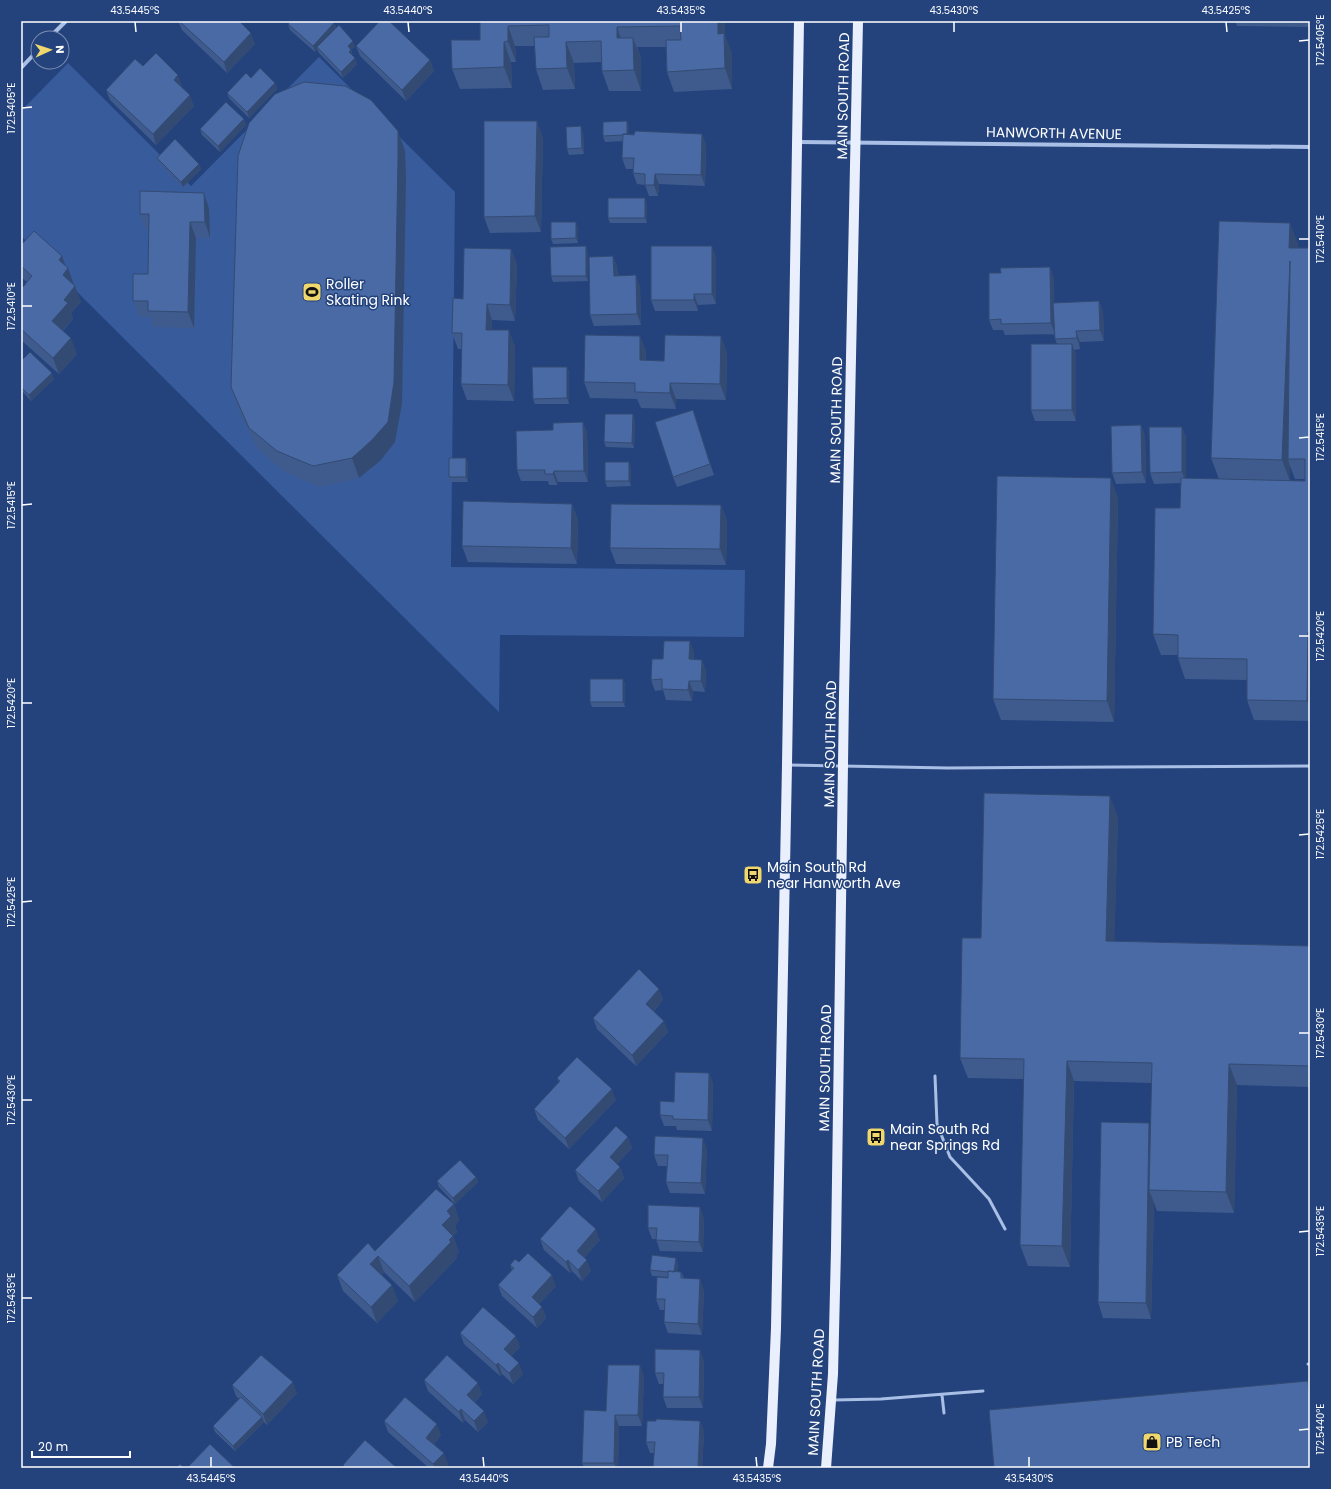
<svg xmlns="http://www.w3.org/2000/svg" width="1331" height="1489" viewBox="0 0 1331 1489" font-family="Poppins,sans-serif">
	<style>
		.green { fill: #385b9b }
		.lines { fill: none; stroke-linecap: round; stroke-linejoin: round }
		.service { stroke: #a9bfe5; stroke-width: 3 }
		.minor { stroke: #a9bfe5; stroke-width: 4 }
		.primary { stroke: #eaeffd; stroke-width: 10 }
		.wall { fill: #3f5b8d; fill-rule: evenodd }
		.shaded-wall { fill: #334a73 }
		.building { fill: #496aa4; stroke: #334a73 }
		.ticks { fill: none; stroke: #fff; stroke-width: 1.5 }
		.labels { text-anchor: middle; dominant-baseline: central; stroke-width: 3; stroke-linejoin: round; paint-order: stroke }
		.street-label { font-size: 14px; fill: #fff; stroke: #24437d }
		.poi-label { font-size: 14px; fill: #fff; stroke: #24437d; text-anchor: start }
		.neatline { fill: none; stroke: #fff; stroke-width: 1.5 }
		.ticks-label { font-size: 10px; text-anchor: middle; fill: #fff }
	</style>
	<rect width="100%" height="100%" fill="#24437d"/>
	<path class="green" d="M319,57L455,192L451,567L745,570L744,637L500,635L499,712L21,236V111L68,63L191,186Z"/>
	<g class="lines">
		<path class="service" d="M789,765L948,768L1310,766
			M935,1076L937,1124L950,1157L989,1199L1005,1229
			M1308,1364H1310
			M942,1395L944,1413
			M834,1400L881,1399L983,1391"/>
		<path class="minor" d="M49,38L66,21
			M21,68L38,50
			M798,142L1310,147"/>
		<path class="primary" d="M768,1468L771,1444L776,1328L787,765L799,21
			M826,1468L833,1374L836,1249L844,695L858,21"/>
	</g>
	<path class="wall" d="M178,21H239L255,44L227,73L182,30Z
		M480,21H725V36L732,54V89L674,92L667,72L666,47H637L641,59V91H609L602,71L601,62L574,63L575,89L543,90L536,69L535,46H515L516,62H511L512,88L460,89L452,69L480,40Z
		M1235,21H1310V27L1237,26Z
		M334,23L336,28L355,47L351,50L353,56L357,64L343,78L319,53L317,49L315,52L290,30L288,24Z
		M356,46L430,60L434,71L406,101L360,56Z
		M143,66L182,86L181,87L194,106L156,145L110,100L106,90Z
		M251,78L275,83L277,89L249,118L229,98L227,93Z
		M244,119L246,125L220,152L202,135L200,129Z
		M629,127V134H702L706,145L705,186L659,184L658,196H649L645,185L637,184L633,173V169H626L622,158L623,141L605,142L603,136Z
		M583,132L584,154L569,155L567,149Z
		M543,137L541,232L490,233L484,217Z
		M405,151L406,179L402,403L395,442L380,461L359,478L320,487L284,472L257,448L238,408L231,387Z
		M157,158L199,164L201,169L183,187L159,163Z
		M204,193L209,209L210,238H196L194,328L153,327L150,317H139L133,301L148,274L149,230H146L140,214Z
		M647,204V223H610L608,218Z
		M578,227V243L553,244L551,239Z
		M1298,244L1297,248H1310V721L1254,720L1247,700V680L1185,679L1178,658V655H1161L1153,634L1180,508L1181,483L1154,484L1150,473L1182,427L1186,438V479L1285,481L1219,479L1211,458ZM1290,466L1295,479H1305V481H1290Z
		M21,245L66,267L81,302L71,313L73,319L63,331L77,354L59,374L21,340V285L23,287L27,282L21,277Z
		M511,249L517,265L515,321L492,320V330L515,346L514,401L467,400L461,384L462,349H458L452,333L463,299Z
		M588,252V281L553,282L551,276Z
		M613,256L617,267L618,276L640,286L641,325L594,326L590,315Z
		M716,257V304L698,305V311H655L651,300Z
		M1054,278V303L1099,301L1103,312L1104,341L1080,342V349L1074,350L1076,355V421H1035L1031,410L1057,344L1055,339L1054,323L1055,334L1005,335L1003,330H993L989,320Z
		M640,336L646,352V360L664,361L727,352L726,400L676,399V409L641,408L637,399L590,398L584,382Z
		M21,361L54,379L31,401L21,390Z
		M567,367L569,372V404H535L533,399Z
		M693,410L714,475L677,487L673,477Z
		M635,420L634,448L606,447L604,442Z
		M583,422L587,433L588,482H558L557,485H549L548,481H521L517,470Z
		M1141,425L1145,436L1146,483L1116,484L1112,473Z
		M466,458L468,463V482H451L449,477Z
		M631,468V486L607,487L605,481Z
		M1118,498L1114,722L1001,720L993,699Z
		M572,504L578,520L577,564L468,562L462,546Z
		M721,505L727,521L726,565L616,564L610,548Z
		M694,652V660H702L706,671L705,692L693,691L692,701L666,700L663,690L655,691L651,680L663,659Z
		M623,679L625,684V707H592L590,702Z
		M1118,817L1114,941L1310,946V1087L1237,1085L1234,1213L1157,1211L1154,1203L1151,1319L1103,1318L1098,1302L1151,1127L1152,1083L1074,1081L1070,1267L1028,1266L1020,1245L1024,1079L968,1078L960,1058L981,938Z
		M659,989L663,1000L654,1011L668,1032L636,1066L597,1029L593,1018Z
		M709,1073L713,1084L712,1131L677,1130L676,1126H664L660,1115L674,1102Z
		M557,1078L616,1100L569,1149L538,1120L534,1109L559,1082Z
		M628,1137L632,1148L617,1164L620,1167L624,1178L602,1202L579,1181L575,1170Z
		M707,1149L705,1194L670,1193L666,1182L667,1166H658L654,1155Z
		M476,1177L478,1182L455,1204L439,1187L437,1181Z
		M454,1204L459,1220L455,1226L457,1232L453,1236L459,1252L456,1255L457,1258L415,1302L384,1272L381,1275L398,1301L377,1323L343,1291L337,1275L375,1251Z
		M704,1218L703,1252L660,1251L656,1239H652L648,1228Z
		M540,1239L600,1240L584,1258L591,1271L582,1281L572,1271L570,1273L544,1250Z
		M676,1258L678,1263L677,1272H681L684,1278L704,1290L702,1335L668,1333L664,1322V1310H660L656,1299L668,1277L652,1276L650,1270Z
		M519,1262L556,1286L539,1304L542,1307L546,1318L537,1328L502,1296L498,1285L512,1270L510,1265Z
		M460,1333L520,1347L511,1356L523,1374L513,1384L502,1374L500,1376L464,1344Z
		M704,1361L703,1408H667L663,1397L664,1384H659L655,1373Z
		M644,1376L642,1426H619L618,1468H584L582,1463L606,1411Z
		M424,1380L482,1394L475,1402L488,1422L478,1432L465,1420L463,1423L428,1391Z
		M232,1385L297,1393L267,1425L264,1422L235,1451L215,1432L213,1426L239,1399L236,1396Z
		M384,1421L441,1435L434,1444L448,1464L444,1468H429L388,1432Z
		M656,1421H700L704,1432L702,1468H654V1453H650L646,1442Z"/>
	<path class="shaded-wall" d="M718,21H725V36L732,54V89L725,68L718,34Z
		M334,23L336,29L317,47V49L315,52L313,46Z
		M508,26L515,46L516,62L508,41Z
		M617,27L624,48L617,38Z
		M251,33L255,44L227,73L224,62Z
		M633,38L641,59V91L634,70Z
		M353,41L355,47L351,50L353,56L351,57L348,46Z
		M504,42L511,62L512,88L504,67Z
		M566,42L574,63L575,89L567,68Z
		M355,58L357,64L343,78L341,72Z
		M430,60L434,71L406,101L402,90Z
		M178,75L182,86L178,91L174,80Z
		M275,83L277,89L249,118L247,112Z
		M190,95L194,106L156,145L153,134Z
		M244,119L246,125L220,152L218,146Z
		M537,121L543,137L541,232L535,216Z
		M627,121L629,127V141L627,135Z
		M581,126L583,132L584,154L582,148Z
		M398,131L405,151L406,179L402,403L395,442L380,461L359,478L352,458Z
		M702,134L706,145L705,186L701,175Z
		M199,164L201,169L183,187L181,182Z
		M655,174L659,184L658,196L654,185Z
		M204,193L209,209L210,238L205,222Z
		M645,198L647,204V223L645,218Z
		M190,222L196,238L194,328L188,312Z
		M576,222L578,227V243L576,238Z
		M1290,223L1298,244L1297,269L1289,248Z
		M586,246L588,252V281L586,276Z
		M712,246L716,257V304L712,294Z
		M511,249L517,265L515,321L510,305Z
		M62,256L67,270L68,268L74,285L69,291L63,275L59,260Z
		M613,256L617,267L618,287L614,276Z
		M1290,261L1288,459L1290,466V481L1282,460Z
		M1050,267L1054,278L1055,334L1051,323Z
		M636,275L640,286L641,325L637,314Z
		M75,286L81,302L71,313L73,319L57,337L52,321L64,300Z
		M694,294L698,305V311L694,300Z
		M1099,301L1103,312L1104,341L1100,330Z
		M487,304L492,320V346L486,330Z
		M509,330L515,346L514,401L508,385Z
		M1076,331L1080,342V349L1077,338Z
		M640,336L646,352L645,376L640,360Z
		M721,336L727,352L726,400L720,384Z
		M71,338L77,354L59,374L53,358Z
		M1072,344L1076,355V421L1072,410Z
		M567,367L569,372V404L567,398Z
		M52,373L54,379L31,401L29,395Z
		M670,383L676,399V409L670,393Z
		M21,391L24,400L21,403Z
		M693,410L697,421L714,475L710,464Z
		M633,414L635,420L634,448L632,443Z
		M583,422L587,433L588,482L584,471Z
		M1141,425L1145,436L1146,483L1142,472Z
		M1182,427L1186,438V483L1182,472Z
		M466,458L468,463V482L466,477Z
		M629,462L631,468V486L629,481Z
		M554,471L558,482L557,485L553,474Z
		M1111,478L1118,498L1114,722L1107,701Z
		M572,504L578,520L577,564L571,548Z
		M721,505L727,521L726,565L720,549Z
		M1308,632L1310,639V709L1307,701Z
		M690,641L694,652L693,670L689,659Z
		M702,660L706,671L705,692L701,681Z
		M623,679L625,684V707L623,702Z
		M689,681L693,691L692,701L688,690Z
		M1110,796L1118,817L1114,961L1106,941Z
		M659,989L663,1000L650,1015L646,1004Z
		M664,1021L668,1032L636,1066L632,1055Z
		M1067,1061L1074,1081L1070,1267L1062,1246Z
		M1229,1064L1237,1085L1234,1213L1226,1192Z
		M709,1073L713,1084L712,1131L708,1120Z
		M612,1089L616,1100L569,1149L565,1138Z
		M1149,1123L1155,1139L1149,1190L1154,1203L1151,1319L1146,1303Z
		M628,1137L632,1148L614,1168L610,1157Z
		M703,1138L707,1149L705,1194L701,1183Z
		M620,1167L624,1178L602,1202L598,1191Z
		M476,1177L478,1182L455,1204L453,1198Z
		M454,1204L459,1220L455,1226L457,1232L448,1241L442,1225L447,1211Z
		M700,1207L704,1218L703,1252L699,1242Z
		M596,1229L600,1240L581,1262L577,1251Z
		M453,1236L459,1252L456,1255L457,1258L415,1302L409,1286Z
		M378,1256L384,1272L376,1280L370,1264Z
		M676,1258L678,1263L676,1278L674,1273Z
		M568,1260L572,1271L570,1273L566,1262Z
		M587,1260L591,1271L582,1281L578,1270Z
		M552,1275L556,1286L536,1308L532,1297Z
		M700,1279L704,1290L702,1335L698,1324Z
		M392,1285L398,1301L377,1323L371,1307Z
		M542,1307L546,1318L537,1328L533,1317Z
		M516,1336L520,1347L508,1360L504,1349Z
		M700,1350L704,1361L703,1408L699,1397Z
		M498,1363L502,1374L500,1376L496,1365Z
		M519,1363L523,1374L513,1384L509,1373Z
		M640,1365L644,1376L642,1426L638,1415Z
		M1308,1381L1310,1387V1403Z
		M293,1382L297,1393L267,1425L263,1414Z
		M478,1383L482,1394L471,1406L467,1395Z
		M461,1409L465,1420L463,1423L459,1412Z
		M484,1411L488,1422L478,1432L474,1421Z
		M615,1415L619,1426L618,1468H616L614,1463Z
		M262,1417L264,1422L235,1451L233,1446Z
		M700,1421L704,1432L702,1468H698Z
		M437,1424L441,1435L430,1449L426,1438Z
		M444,1453L448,1464L444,1468H435L433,1464Z"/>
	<path class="building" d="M179,21H239L251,33L224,62Z
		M291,21H331L334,23L313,46L288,24Z
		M380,21H389L430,60L402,90L356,46Z
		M480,21H718V34L724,33L725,68L667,72L666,40H681L680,26L617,27V38H633L634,70L602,71L601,41L566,42L567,68L536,69L534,37H549V25L508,26V41L504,42V67L452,69L451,40H480Z
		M339,25L353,41L348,46L351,50L349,52L355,58L341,72L317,47Z
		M156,53L178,75L174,80L190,95L153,134L106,90L135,59L143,66Z
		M260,68L275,83L247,112L227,93L246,73L251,78Z
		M304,82L345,86L371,100L398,131V159L394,382L388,422L372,440L352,458L313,466L277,451L249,428L231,387L238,156L249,123L275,94Z
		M226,102L244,119L218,146L200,129Z
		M484,121H537L535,216L484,217Z
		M627,121V134H623V135L603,136V122Z
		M581,126L582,148L567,149L566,127Z
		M635,131L702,134L701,175L655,174L654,185H645V174L633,173L634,158H622L623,134L634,135Z
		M175,139L199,164L181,182L157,158Z
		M140,191L204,193L205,222H190L188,312L148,311V301H133V274H148L149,214H140Z
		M608,198H645V218H608Z
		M1219,221L1290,223L1289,248H1310V633L1308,632L1307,701L1247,700V659L1178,658V635L1153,634L1155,508H1180L1181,478L1305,481V459H1288L1290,261L1282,460L1211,458Z
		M551,222H576V238L551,239Z
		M34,231L62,256L59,260L68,268L63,275L75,286L64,300L68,303L52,321L71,338L53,358L21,329V285L23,287L32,276L21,266V245Z
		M586,246V276H551L550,247Z
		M651,246H712V294H694V300H651Z
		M464,248L511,249L510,305L487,304L486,330H509L508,385L461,384L462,333H452L453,298L463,299Z
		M613,256L614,276L636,275L637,314L590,315L589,257Z
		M1050,267L1051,323L1001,324V319L989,320V273H1001L1000,268Z
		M1099,301L1100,330L1076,331L1077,338L1055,339L1053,303Z
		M585,335L640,336V360L664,361L665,335L721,336L720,384L670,383V393L635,392V383L584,382Z
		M1031,344H1072V410H1031Z
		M30,352L52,373L29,395L21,387V361Z
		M532,367H567V398L533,399Z
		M693,410L710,464L673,477L655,422Z
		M605,414H633L632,443L604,442Z
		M583,422L584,471H554L553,474H545V470H517L516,431L553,430V423Z
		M1141,425L1142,472L1112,473L1111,426Z
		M1149,427H1182V472L1150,473Z
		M449,458H466V477H449Z
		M605,462H629V481H605Z
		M997,476L1111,478L1107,701L993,699Z
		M463,501L572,504L571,548L462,546Z
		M611,504L721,505L720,549L610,548Z
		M664,641H690L689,659L702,660L701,681H689L688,690L662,689V679L651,680L652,659H663Z
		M590,679H623V702H590Z
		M984,793L1110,796L1106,941L1310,946V1066L1229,1064L1226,1192L1149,1190L1152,1063L1067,1061L1062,1246L1020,1245L1024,1059L960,1058L962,938H981Z
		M639,969L659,989L646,1004L664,1021L632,1055L593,1018Z
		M577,1057L612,1089L565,1138L534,1109L560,1081L557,1078Z
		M675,1072L709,1073L708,1120L673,1119V1116L660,1115V1101L674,1102Z
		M1101,1122L1149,1123L1146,1303L1098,1302Z
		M616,1126L628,1137L610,1157L620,1167L598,1191L575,1170Z
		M655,1136L703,1138L701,1183L666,1182L668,1155H654Z
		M460,1160L476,1177L453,1198L437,1181Z
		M436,1189L454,1204L447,1211L451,1216L442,1225L453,1236L449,1240L451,1242L409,1286L378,1256L370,1264L392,1285L371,1307L337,1275L368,1243L375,1251Z
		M648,1205L700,1207L699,1242L656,1240L657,1228H648Z
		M570,1206L596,1229L577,1251L587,1260L578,1270L568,1260L566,1262L540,1239Z
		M528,1253L552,1275L532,1297L542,1307L533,1317L498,1285L514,1268L510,1265L515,1259L519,1262Z
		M652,1255L676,1258L674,1272L668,1271V1272L650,1270Z
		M668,1271L681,1272V1278L700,1279L698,1324L664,1322L665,1299H656L657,1277L668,1278Z
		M483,1307L516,1336L504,1349L519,1363L509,1373L498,1363L496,1365L460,1333Z
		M655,1349L700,1350L699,1397H663L664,1373H655Z
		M261,1355L293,1382L263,1414L232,1385Z
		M447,1355L478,1383L467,1395L484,1411L474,1421L461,1409L459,1412L424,1380Z
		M608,1365H640L638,1415H615L614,1463H582L584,1410L606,1411Z
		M1308,1381L1310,1403V1468H994L989,1410Z
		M241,1397L262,1417L233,1446L213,1426Z
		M405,1397L437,1424L426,1438L444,1453L433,1464L384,1421Z
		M656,1419L700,1421L698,1468L653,1467L655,1442H646L647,1421H656Z
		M365,1440L397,1468H346L343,1465Z
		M210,1444L235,1468H187Z
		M180,1464L184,1468H176Z"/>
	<path class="ticks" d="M135,22L136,32M408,22L409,32M681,22V32M954,22V32M1226,22L1227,32M1299,41L1309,40M22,108L32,107M1299,239H1309M22,306H32M1299,438L1309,437M22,505L32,504M1299,636H1309M22,703H32M1299,835L1309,834M22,902L32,901M1299,1033H1309M22,1100H32M1299,1232L1309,1231M22,1298H32M1299,1430L1309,1429M211,1457V1467M483,1457L484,1467M756,1457L757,1467M1029,1457V1467"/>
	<defs>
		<g id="stadium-square" transform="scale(1)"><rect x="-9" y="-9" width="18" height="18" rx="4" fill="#efd66d" stroke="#24437d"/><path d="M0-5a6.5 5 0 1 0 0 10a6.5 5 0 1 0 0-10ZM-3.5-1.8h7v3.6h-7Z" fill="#111"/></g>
		<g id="bus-square" transform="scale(1)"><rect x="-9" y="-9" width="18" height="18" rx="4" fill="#efd66d" stroke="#24437d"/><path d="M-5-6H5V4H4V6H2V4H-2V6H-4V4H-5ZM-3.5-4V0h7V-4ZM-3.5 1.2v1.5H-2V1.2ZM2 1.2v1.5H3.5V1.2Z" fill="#111"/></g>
		<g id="shop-square" transform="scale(1)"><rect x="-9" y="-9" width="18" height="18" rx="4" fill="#efd66d" stroke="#24437d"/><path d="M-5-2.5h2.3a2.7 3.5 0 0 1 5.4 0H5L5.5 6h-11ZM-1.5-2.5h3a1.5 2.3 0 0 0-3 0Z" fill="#111"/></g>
	</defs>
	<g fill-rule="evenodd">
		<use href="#stadium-square" x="312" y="292"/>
		<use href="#bus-square" x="753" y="875"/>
		<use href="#bus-square" x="876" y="1137"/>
		<use href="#shop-square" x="1152" y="1442"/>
	</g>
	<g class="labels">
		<g class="street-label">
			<text transform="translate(843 96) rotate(-89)">MAIN SOUTH ROAD</text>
			<text transform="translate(1054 133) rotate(1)">HANWORTH AVENUE</text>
			<text transform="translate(836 420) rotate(-89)">MAIN SOUTH ROAD</text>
			<text transform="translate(830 744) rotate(-89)">MAIN SOUTH ROAD</text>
			<text transform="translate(825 1068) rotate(-89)">MAIN SOUTH ROAD</text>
			<text transform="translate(816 1392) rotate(-87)">MAIN SOUTH ROAD</text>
		</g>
		<g class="poi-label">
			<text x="326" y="284">Roller<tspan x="326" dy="16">Skating Rink</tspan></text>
			<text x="767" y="867">Main South Rd<tspan x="767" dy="16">near Hanworth Ave</tspan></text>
			<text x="890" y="1129">Main South Rd<tspan x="890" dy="16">near Springs Rd</tspan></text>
			<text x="1166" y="1442">PB Tech</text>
		</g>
	</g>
	<rect width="1331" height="1489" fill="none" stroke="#24437d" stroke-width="44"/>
	<g transform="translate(50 50) rotate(87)"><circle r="19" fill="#24437d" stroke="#7c8eb1"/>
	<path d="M0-3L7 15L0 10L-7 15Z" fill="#efd66d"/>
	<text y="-6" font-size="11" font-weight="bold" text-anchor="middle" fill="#ffffff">N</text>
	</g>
	<path d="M32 1451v6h98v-6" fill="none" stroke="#ffffff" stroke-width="2"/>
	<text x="38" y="1451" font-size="12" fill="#ffffff" stroke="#24437d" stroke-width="3" paint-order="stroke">20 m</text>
	<rect x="22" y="22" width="1287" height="1445" class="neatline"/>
	<g class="ticks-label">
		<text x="135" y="14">43.5445°S</text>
		<text x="408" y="14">43.5440°S</text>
		<text x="681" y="14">43.5435°S</text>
		<text x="954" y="14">43.5430°S</text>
		<text x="1226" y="14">43.5425°S</text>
		<text transform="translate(1320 40) rotate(-90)" y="4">172.5405°E</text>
		<text transform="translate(11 108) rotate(-90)" y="4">172.5405°E</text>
		<text transform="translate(1320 239) rotate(-90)" y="4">172.5410°E</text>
		<text transform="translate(11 306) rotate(-90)" y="4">172.5410°E</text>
		<text transform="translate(1320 437) rotate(-90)" y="4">172.5415°E</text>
		<text transform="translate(11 505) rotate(-90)" y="4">172.5415°E</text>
		<text transform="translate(1320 636) rotate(-90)" y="4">172.5420°E</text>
		<text transform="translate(11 703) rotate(-90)" y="4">172.5420°E</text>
		<text transform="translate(1320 834) rotate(-90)" y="4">172.5425°E</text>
		<text transform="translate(11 902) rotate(-90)" y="4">172.5425°E</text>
		<text transform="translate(1320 1033) rotate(-90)" y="4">172.5430°E</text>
		<text transform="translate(11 1100) rotate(-90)" y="4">172.5430°E</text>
		<text transform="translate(1320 1231) rotate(-90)" y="4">172.5435°E</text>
		<text transform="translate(11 1298) rotate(-90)" y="4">172.5435°E</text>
		<text transform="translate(1320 1429) rotate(-90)" y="4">172.5440°E</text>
		<text x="211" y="1482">43.5445°S</text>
		<text x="484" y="1482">43.5440°S</text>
		<text x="757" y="1482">43.5435°S</text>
		<text x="1029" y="1482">43.5430°S</text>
	</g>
</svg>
